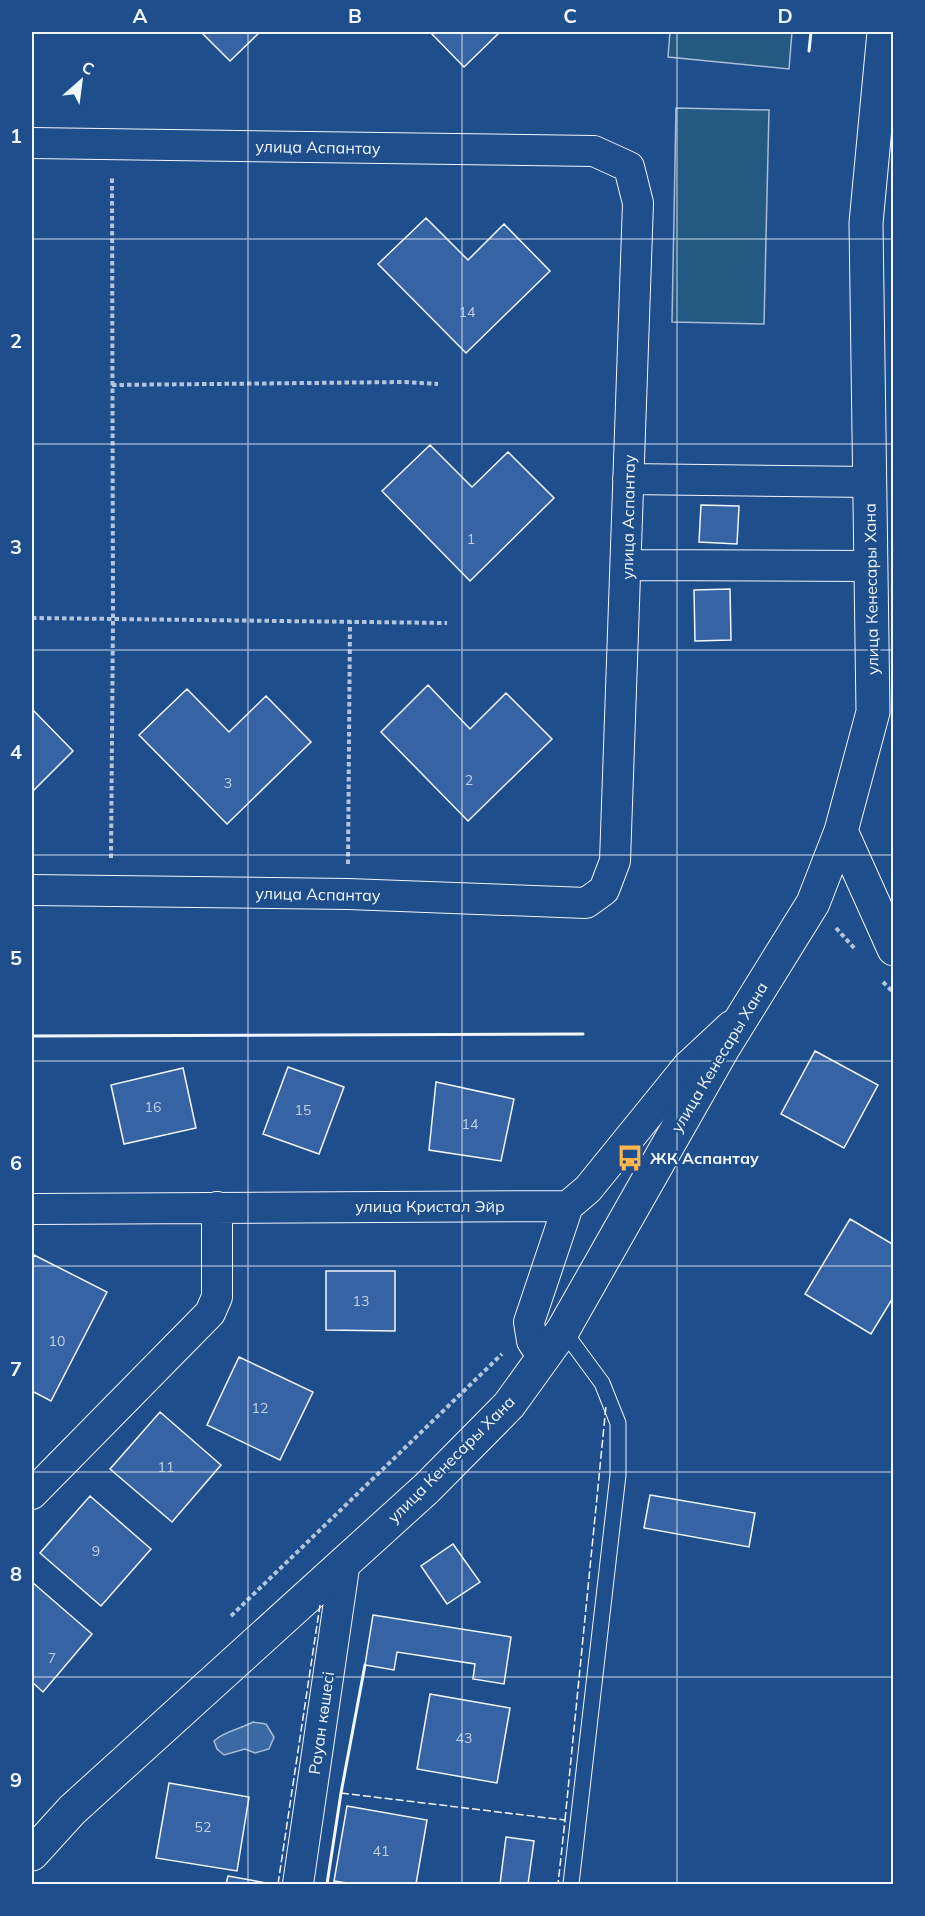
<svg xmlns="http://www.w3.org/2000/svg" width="925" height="1916" viewBox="0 0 925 1916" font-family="Mulish,sans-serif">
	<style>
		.green { fill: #245a82; stroke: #a8bbd7; stroke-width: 1.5 }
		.water { fill: #3b69a3; stroke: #a8bbd7; stroke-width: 1.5 }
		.building { fill: #3563a3; stroke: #f2f6ff; stroke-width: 1.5 }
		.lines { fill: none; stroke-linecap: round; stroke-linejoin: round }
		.lane-casing { stroke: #f2f6ff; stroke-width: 17 }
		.street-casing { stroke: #f2f6ff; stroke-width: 32 }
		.secondary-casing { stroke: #f2f6ff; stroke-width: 35 }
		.path { stroke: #b3c4dc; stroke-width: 4; stroke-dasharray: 4.5 3; stroke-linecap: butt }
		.lane { stroke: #1f4e8c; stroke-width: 15 }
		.street { stroke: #1f4e8c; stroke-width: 30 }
		.secondary { stroke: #1f4e8c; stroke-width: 33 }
		.fence { stroke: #f2f6ff; stroke-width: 1.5; stroke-dasharray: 8 3; stroke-linecap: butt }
		.wall { stroke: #f2f6ff; stroke-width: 3 }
		.grid { fill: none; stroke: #f2f6ff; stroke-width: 1.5; stroke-opacity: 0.55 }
		.labels { text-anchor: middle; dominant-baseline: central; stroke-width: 4.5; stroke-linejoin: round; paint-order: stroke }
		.number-label { font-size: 14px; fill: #c3d1e8 }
		.street-label { font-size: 16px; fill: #f2f6ff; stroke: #1f4e8c }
		.poi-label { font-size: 16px; font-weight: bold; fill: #f2f6ff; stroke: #1f4e8c; text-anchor: start }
		.neatline { fill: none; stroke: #f2f6ff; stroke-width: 2 }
		.grid-label { font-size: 20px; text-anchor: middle; font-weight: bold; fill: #f2f6ff }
	</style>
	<rect width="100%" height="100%" fill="#1f4e8c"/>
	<path class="green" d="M670,32H792L789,69L668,57Z
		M676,108L769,110L764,324L672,322Z"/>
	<path class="water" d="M253,1722L266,1724L274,1737L269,1749L255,1753L245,1749L224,1755L217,1749L214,1741C224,1731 241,1729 253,1722Z"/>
	<path class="building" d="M201,32H260L230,61Z
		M430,32H500L464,67Z
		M426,218L468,260L504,224L550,271L466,353L378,264Z
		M430,445L472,487L508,452L554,498L470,581L382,491Z
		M701,505L739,506L737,544L699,542Z
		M730,589L731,640L695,641L694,590Z
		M428,685L470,729L506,693L552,739L468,821L381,732Z
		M187,689L229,732L266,696L311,742L227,824L139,735Z
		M32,709L73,751L32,792Z
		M815,1051L878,1085L844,1148L781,1114Z
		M288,1067L344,1087L319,1154L263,1134Z
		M183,1068L196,1128L124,1144L111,1085Z
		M436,1082L514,1099L501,1161L429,1150Z
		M850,1219L894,1245V1296L871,1334L805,1294Z
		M34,1255L107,1292L51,1401L32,1391V1261Z
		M326,1271H395V1331L326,1330Z
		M239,1357L313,1392L280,1460L207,1425Z
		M160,1412L221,1465L172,1522L110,1469Z
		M650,1495L755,1513L749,1547L644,1528Z
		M90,1496L151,1549L101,1606L40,1553Z
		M453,1544L480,1582L447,1604L421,1566Z
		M32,1582L92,1634L43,1692L32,1682Z
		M373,1615L511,1637L504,1684L473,1679L475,1664L397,1652L394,1670L365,1665Z
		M430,1694L510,1708L497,1783L417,1769Z
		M169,1783L249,1797L237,1871L156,1858Z
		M347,1806L427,1820L416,1884H354L334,1881Z
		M506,1837L534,1841L528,1884H500Z
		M228,1876L272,1884H226Z"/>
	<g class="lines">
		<g class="lane-casing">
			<path id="lane" d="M563,1330L602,1383L618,1423V1475L571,1884"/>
		</g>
		<g class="street-casing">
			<path id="street" d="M32,143L594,151L629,167L638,203L615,861L604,890L586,903L348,894L32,890
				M628,479L870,482
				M627,565L871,566
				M32,1209L568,1206L588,1189L687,1067L731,1026
				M542,1356L532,1341L529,1322L568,1206
				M32,1494L210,1313L217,1297V1207
				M298,1884L345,1561"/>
		</g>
		<g class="secondary-casing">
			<path id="secondary" d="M841,831L894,949
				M32,1854L72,1810L427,1488L509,1405L563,1330L722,1050L813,903L841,831L873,712L866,223L884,32"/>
		</g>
		<path class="path" d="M112,385L405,382L438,384
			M32,618L447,623
			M111,858L113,618L112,176
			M348,864L350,621
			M836,928L855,949
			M883,982L894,993
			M231,1616L502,1354"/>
		<use href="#lane" class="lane"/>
		<use href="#street" class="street"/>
		<use href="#secondary" class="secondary"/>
		<path class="fence" d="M341,1793L565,1820L558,1884
			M565,1820L606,1406
			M278,1884L320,1605"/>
		<path class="wall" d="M809,51L811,32
			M32,1036L583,1034
			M327,1884L341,1793L365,1665"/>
	</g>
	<path class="grid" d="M248,32V1884M462,32V1884M677,32V1884M32,239H894M32,444H894M32,650H894M32,855H894M32,1061H894M32,1266H894M32,1472H894M32,1677H894"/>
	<defs>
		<g id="bus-bare" transform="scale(2.07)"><path d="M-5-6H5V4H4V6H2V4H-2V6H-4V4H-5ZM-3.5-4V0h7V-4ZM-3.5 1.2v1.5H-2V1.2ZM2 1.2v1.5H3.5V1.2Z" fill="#ffb74d" stroke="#1f4e8c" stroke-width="2.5" paint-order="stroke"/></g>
	</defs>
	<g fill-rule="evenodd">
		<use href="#bus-bare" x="630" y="1158"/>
	</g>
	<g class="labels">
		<g class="number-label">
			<text x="467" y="312">14</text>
			<text x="471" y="539">1</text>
			<text x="469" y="780">2</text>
			<text x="228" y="783">3</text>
			<text x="153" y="1107">16</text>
			<text x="303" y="1110">15</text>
			<text x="470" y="1124">14</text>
			<text x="361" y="1301">13</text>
			<text x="57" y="1341">10</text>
			<text x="260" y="1408">12</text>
			<text x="166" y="1467">11</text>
			<text x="96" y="1551">9</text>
			<text x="52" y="1658">7</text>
			<text x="464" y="1738">43</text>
			<text x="203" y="1827">52</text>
			<text x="381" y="1851">41</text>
		</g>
		<g class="street-label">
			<text transform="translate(318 147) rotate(1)">улица Аспантау</text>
			<text transform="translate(628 517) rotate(-89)">улица Аспантау</text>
			<text transform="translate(871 589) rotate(-91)">улица Кенесары Хана</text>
			<text transform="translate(318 894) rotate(1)">улица Аспантау</text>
			<text transform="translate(719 1057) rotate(-59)">улица Кенесары Хана</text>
			<text x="430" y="1206">улица Кристал Эйр</text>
			<text transform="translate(451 1459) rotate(-45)">улица Кенесары Хана</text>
			<text transform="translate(321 1723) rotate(-82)">Рауан көшесі</text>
		</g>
		<g class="poi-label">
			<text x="650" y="1158">ЖК Аспантау</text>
		</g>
	</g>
	<rect width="925" height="1916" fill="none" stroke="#1f4e8c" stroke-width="66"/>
	<g transform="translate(81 81) rotate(28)" stroke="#1f4e8c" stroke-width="4.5" paint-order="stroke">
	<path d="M0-4.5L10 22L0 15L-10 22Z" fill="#f2f6ff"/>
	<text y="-9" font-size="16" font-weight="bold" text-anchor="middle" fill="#f2f6ff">С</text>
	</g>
	<rect x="33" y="33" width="859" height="1850" class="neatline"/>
	<g class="grid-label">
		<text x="140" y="23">A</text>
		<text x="355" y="23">B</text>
		<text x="570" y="23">C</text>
		<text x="785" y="23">D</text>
		<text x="16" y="143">1</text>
		<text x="16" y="348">2</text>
		<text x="16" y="554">3</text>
		<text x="16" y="759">4</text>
		<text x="16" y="965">5</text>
		<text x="16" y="1170">6</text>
		<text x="16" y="1376">7</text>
		<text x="16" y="1581">8</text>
		<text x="16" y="1787">9</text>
	</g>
</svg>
